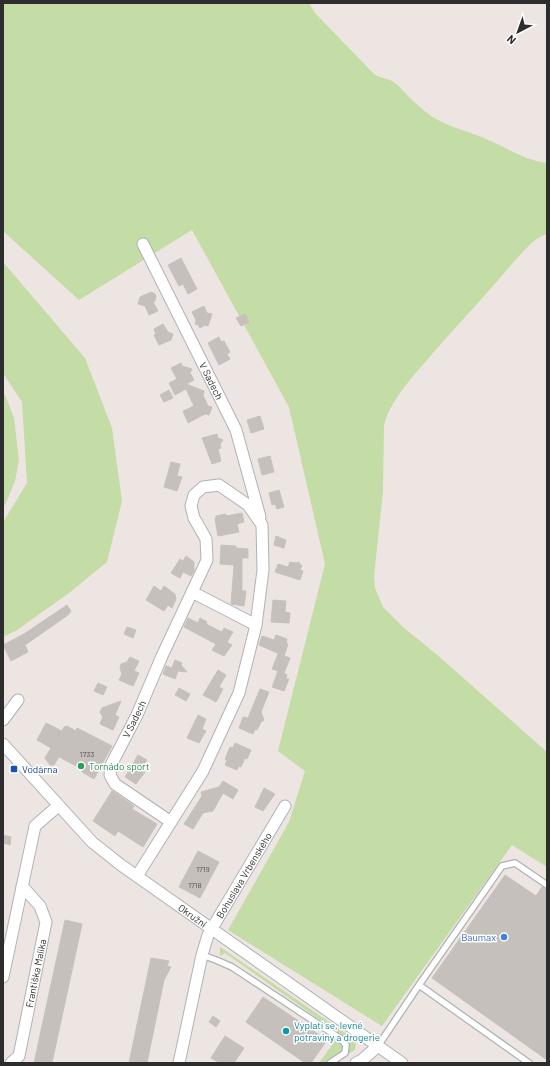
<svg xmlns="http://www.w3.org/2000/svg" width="550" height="1066" viewBox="0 0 550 1066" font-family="Barlow,sans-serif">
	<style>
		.green { fill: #c4dca5 }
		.building { fill: #c6c0bd; stroke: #c8c1bb }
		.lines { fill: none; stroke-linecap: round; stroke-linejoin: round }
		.service-casing { stroke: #aeb2b7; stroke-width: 8 }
		.minor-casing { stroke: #aeb2b7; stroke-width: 13 }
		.service { stroke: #fff; stroke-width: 5.5 }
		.minor { stroke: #fff; stroke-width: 11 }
		.leisure-dot { fill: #2e9e5b; stroke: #fff; stroke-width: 1.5 }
		.transit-dot { fill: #1a4fb4; stroke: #fff; stroke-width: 1.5 }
		.shop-dot { fill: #3f7fe0; stroke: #fff; stroke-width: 1.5 }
		.culture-dot { fill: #0f9aa8; stroke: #fff; stroke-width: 1.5 }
		.labels { text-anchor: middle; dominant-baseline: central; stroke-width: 3; stroke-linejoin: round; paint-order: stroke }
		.number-label { font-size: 8px; fill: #535251 }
		.street-label { font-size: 10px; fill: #2d2d2d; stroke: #fff }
		.leisure-label { font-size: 10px; fill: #27864d; stroke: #fff; text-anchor: start }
		.transit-label { font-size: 10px; fill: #164399; stroke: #fff; text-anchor: start }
		.shop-label { font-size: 10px; fill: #366cbe; stroke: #fff; text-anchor: end }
		.culture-label { font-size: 10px; fill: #0d838f; stroke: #fff; text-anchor: start }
	</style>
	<rect width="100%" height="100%" fill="#ede5e2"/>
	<path class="green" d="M3,3H309L315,13L373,73C379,78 386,78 392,81C400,86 406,94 412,100C418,106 425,111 431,116C447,126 465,131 482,137C504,146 523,160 547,163V234C535,237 527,248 518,257C495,284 471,311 447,337C428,360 389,398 384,426L383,491L374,577L375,588L383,607L404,628L435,653L547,752V867L512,845L382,1026L228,930L289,822L305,771L278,751L325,564L289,407L192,230L79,300L3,231Z
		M3,262L85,358L112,428L122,501L107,562L69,593L17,630L3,637V522L27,483L22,402L3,373Z
		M3,390L14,418L19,460L15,481L6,503L3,508Z
		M220,947L354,1039L356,1042L355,1050L333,1063H319L340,1034L225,953L220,956Z"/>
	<path class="building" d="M181,258L197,289L188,294L183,284L179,286L168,265Z
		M151,292L155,294L156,296L155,301L153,302L158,311L149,315L145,306L138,304L140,297Z
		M204,306L207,313L212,314L208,326L205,325L200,328L198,325L195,324L196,320L192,312Z
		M245,314L249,322L241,326L236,318Z
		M163,324L168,332L173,334L171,340L159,345L154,335L156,334L154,329Z
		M219,337L221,342L224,341L230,352L227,354L230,359L219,365L208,343Z
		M181,363L182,366L192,369L190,373L194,380L186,384L204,391L203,395L208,406L212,407L209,415L205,414L188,423L183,411L194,406L186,389L175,395L169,383L177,379L171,368Z
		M169,390L173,398L164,402L160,395Z
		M260,416L264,429L251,433L247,420Z
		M217,434L218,438L223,440L220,444L221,448L218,449L221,461L212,464L202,438Z
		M270,456L274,472L262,475L258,459Z
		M171,462L180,464L177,476L182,477L177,491L164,487Z
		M279,490L284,507L277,509L275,504L272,505L269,493Z
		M242,513L244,522L237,524L239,532L218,536L215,519L216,518V516L226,514V516Z
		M276,536L286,540L284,548L274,545Z
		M221,545L236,546V548L248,549V558H242V591H246L244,606L231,604L234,565L220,564Z
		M186,556L194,562V571L191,576L183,572L180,578L171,573L180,559L183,561Z
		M290,562L296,563L299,562L300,565H302L300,570L303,571L300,580L275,572L278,564L288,567Z
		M154,586L161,591L164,586L175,594L176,599L172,608L168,605L164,611L146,600Z
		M273,600L286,601L285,612L290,613L289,623L271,622Z
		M67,605L71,611L68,615L25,645L28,652L11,661L3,645L24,634Z
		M188,618L198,623L200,618L207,622L206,624L222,632L224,628L233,632L227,642L232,645L224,656L212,650L216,644L184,627Z
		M127,627L136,630L133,638L124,634Z
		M276,635L287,639L286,643L288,644L284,656L259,645L262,636L274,640Z
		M278,654L290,658L284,673L287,675L286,679H289L284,691L272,687L278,671L272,669Z
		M130,657L139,661L134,671L139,673L133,686L119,680L122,674L120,668L121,664L127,662Z
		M175,660L182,663L181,665L187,672L178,671L175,679L163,674L166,666L172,668Z
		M218,670L226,675L219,687L223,689L216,702L203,695Z
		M98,683L107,687L103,695L94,691Z
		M179,688L190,694L186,701L175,695Z
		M260,689L269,692L261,712L264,720L261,722L257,730L255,729L253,734L239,728L243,717L248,718Z
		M121,701L115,715L119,717L113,730L100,724L103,717L100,712L102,708Z
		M198,715L206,719L202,729L206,731L199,743L187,738Z
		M46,723L62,731L64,727L67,726L76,731L77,728L112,746L94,779L82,772L83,770L80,768L59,757L54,765H50L45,758L51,748L37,740Z
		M235,743L251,750L247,759L245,758L241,767L239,766L237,770L225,765L227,760L225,759L230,747L233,748Z
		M138,755L147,760L141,770L145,772L136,784L125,777Z
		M223,781L238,790L233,799L223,793L213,811L203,813L193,829L184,824L202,796L201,792L219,787Z
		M264,788L275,794L263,811L255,807Z
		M112,791L134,806L132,809L157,824L143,847L118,831L115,836L93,821Z
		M3,835L11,837L10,845L3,843Z
		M198,851L219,862L200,898L179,887Z
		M505,875L536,896L542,887L547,889V1060L432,978Z
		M65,920L82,924L66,998L52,1063H34Z
		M151,958L169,961L167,966L171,967L164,980L147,1063H129Z
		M263,997L327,1040L311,1063H305L246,1022Z
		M213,1016L220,1021L216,1027L209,1022Z
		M225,1036L244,1048L234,1063H220L211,1058Z"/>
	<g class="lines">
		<g class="service-casing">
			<path id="service" d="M202,955L216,960L232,967L341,1039L346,1045L345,1053L330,1063
				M378,1046L419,985
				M529,1063L419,985L502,866L515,863L547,885"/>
		</g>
		<g class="minor-casing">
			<g id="minor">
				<path id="s1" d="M143,244L236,430L260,517"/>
				<path d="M192,592L256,625"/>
				<path d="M3,720L18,700"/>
				<path id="s2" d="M3,744L92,842L121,865L402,1063"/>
				<path d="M137,876L203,771L239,693L256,625L263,570L262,525L248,505L219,485L203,487L194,495L191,506L194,518L206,539L207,560L162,656L137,715L111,765L110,775L115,784L171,822"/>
				<path d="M3,977L35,826L58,806"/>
				<path id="s3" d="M11,1063L19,1056L46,922L40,906L22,886"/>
				<path id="s4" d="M179,1063L202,955L208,935L285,806"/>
				<path d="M356,1063L362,1060L378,1046"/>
			</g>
		</g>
		<use href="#service" class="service"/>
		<use href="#minor" class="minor"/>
	</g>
	<circle class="leisure-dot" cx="81" cy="766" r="4"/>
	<rect class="transit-dot" x="10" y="765" width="8" height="8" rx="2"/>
	<circle class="shop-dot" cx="504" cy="937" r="4"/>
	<circle class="culture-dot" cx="286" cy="1031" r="4"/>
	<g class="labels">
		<g class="number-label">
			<text x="87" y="754">1733</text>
			<text x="203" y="869">1719</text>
			<text x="195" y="885">1718</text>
		</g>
		<g class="street-label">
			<text stroke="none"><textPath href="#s1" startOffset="153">V Sadech</textPath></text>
			<text transform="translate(134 719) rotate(-64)">V Sadech</text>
			<text stroke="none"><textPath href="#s4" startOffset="201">Bohuslava Vrbenského</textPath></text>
			<text stroke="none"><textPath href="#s2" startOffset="257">Okružní</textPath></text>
			<text stroke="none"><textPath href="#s3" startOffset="95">Františka Malíka</textPath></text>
		</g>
		<g class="leisure-label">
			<text x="89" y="766">Tornádo sport</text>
		</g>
		<g class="transit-label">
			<text x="22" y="769">Vodárna</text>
		</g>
		<g class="shop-label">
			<text x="496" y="937">Baumax</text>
		</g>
		<g class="culture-label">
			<text x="294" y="1025">Vyplatí se, levné<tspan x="294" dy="12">potraviny a drogerie</tspan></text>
		</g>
	</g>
	<rect width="550" height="1066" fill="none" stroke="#2d2d2d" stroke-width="8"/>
	<g transform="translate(518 32) rotate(221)" stroke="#ffffff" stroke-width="3" paint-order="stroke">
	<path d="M0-3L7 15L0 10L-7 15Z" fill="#2d2d2d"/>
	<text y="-6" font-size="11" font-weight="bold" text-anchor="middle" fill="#2d2d2d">N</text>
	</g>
</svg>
